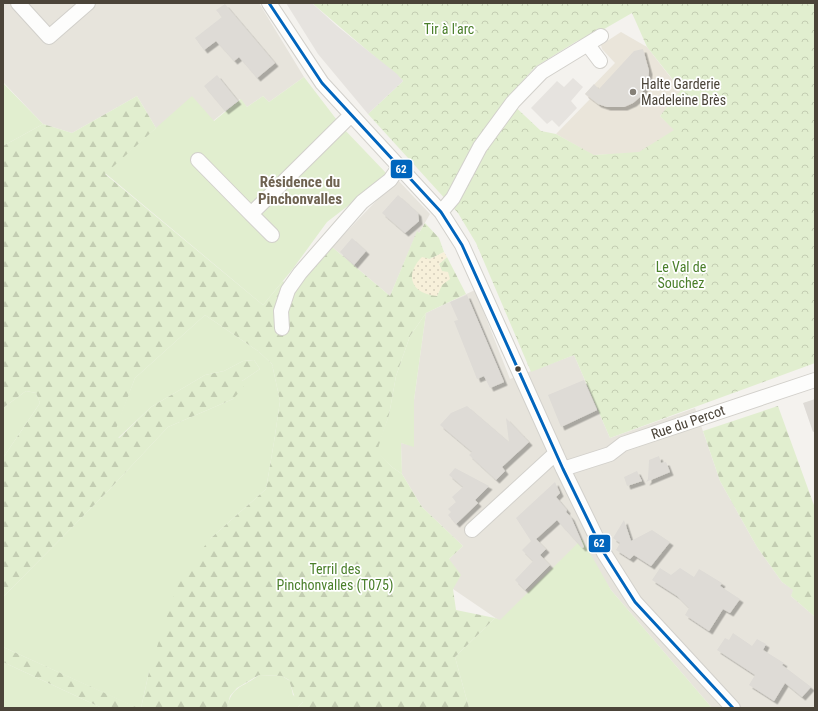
<svg xmlns="http://www.w3.org/2000/svg" width="818" height="711" viewBox="0 0 818 711" font-family="'Roboto Condensed',sans-serif">
	<style>
		.residential { fill: #e7e4dc }
		.education { fill: #eae5da }
		.grass { fill: #e1eecf }
		.forest { fill: url(#forest-firs) }
		.sand { fill: url(#sand-dots) }
		.park { fill: url(#park-crowns); fill-rule: evenodd }
		.parking { fill: #e6e3df }
		.building { fill: #dedbd6; filter: url(#shadow) }
		.lines { fill: none; stroke-linecap: round; stroke-linejoin: round }
		.minor-casing { stroke: #d2d0cb; stroke-width: 16 }
		.minor { stroke: #fdfdfc; stroke-width: 14 }
		.bus-1-casing { stroke: #fff; stroke-width: 6 }
		.bus-1 { stroke: #0065bd; stroke-width: 3 }
		.poi-dot { fill: #868178; stroke: #fff; stroke-width: 1.5 }
		.bus-dot { fill: #4b4439; stroke: #fff; stroke-width: 1.5 }
		.labels { text-anchor: middle; dominant-baseline: central; stroke-width: 3.5; stroke-linejoin: round; paint-order: stroke }
		.park-label { font-size: 14px; fill: #4a7f2a; stroke: #fff }
		.poi-label { font-size: 14px; fill: #4b4439; stroke: #fff; text-anchor: start }
		.street-label { font-size: 14px; fill: #4b4439; stroke: #fff }
		.neighbourhood-label { font-size: 15px; font-weight: bold; fill: #6e6250; stroke: #fff }
		.line-badge { stroke: #fff; stroke-width: 1.5 }
		.badge-label { font-size: 11px; text-anchor: middle; font-weight: bold; fill: #fff }
	</style>
	<defs>
		<pattern id="forest-firs" width="22" height="20" patternUnits="userSpaceOnUse"><rect width="22" height="20" fill="#e1eecf"/><path d="M5 1l3.5 6h-7zM16 11l3.5 6h-7z" fill="#c3cdb2"/></pattern>
		<pattern id="sand-dots" width="8" height="8" patternUnits="userSpaceOnUse"><rect width="8" height="8" fill="#f7f0da"/><path d="M2 2h.1M6 6h.1" fill="none" stroke="#d5cfbc" stroke-width="1.8" stroke-linecap="round"/></pattern>
		<pattern id="park-crowns" width="20" height="18" patternUnits="userSpaceOnUse"><rect width="20" height="18" fill="#e1eecf"/><path d="M2 6a3 3 0 1 1 6 0M12 15a3 3 0 1 1 6 0" fill="none" stroke="#c3cdb2"/></pattern>
		<filter id="shadow"><feDropShadow dx="3.5" dy="3.5" stdDeviation="0" flood-color="#0004"/></filter>
	</defs>
	<rect width="100%" height="100%" fill="#f4f2ee"/>
	<path class="residential" d="M3,3H259L304,77L269,102L263,96L247,107L240,99L213,121L156,128L137,96L72,133L43,124L3,82Z
		M397,179L430,214L419,233L417,232L390,296L332,247Z
		M475,290L510,379L574,355L610,438L695,408L720,481L757,547L782,582L794,590L791,596L815,617V708H712L611,590L598,570L500,621L453,589L449,559L463,546L422,507L402,474L401,443L414,446V400L426,313Z"/>
	<path class="education" d="M621,32L647,47L681,91L660,116L675,130L639,153L593,155L556,134L590,99L585,94L615,63L602,49L601,45Z"/>
	<path class="grass" d="M304,77L343,128L386,173L384,178L327,222L292,270L263,305L105,173L192,96L214,121L241,99L247,107L263,96L269,102Z
		M3,83L43,124L3,146Z
		M426,313L414,400V447L401,443L402,474L392,467L376,451L389,415L396,376L410,336Z
		M205,315L258,351L272,364L280,401L274,442L266,489L211,538L149,672L141,708H137L3,647V597L107,492L168,427L233,399L242,381L260,369L254,360L243,361L224,371L205,375L151,407L118,438L113,434L135,378Z
		M26,391L36,393L40,403L3,458V408Z
		M582,539L611,590L712,708H469L455,657L495,618L500,620Z
		M3,662L102,708H3Z
		M259,675L282,676L290,681L293,695L303,702L297,708H227C232,685 243,688 259,675Z"/>
	<path class="forest" d="M137,96L156,128L105,174L263,305L283,281L292,290L332,247L390,296L417,231L419,233L425,223L439,238L444,252L430,259L437,296C442,285 444,276 439,264L447,257L466,294L426,313L410,336L396,376L389,415L377,451L392,467L402,474L422,507L463,546L449,559L461,575L453,589L456,610L495,618L455,657L469,708H297L303,702L296,701L289,680L282,676L259,675L237,688L230,696L227,708H141L149,672L179,578L211,538L266,489L274,442L280,401L272,364L258,351L205,315L135,378L114,434L119,438L151,407L205,375L224,371L243,361L254,360L260,369L242,381L244,387L233,399L168,427L107,492L3,597V458L40,403L36,393L26,391L3,408V146L43,124L72,133Z
		M778,406L815,508V617L791,596L793,590L782,582L757,547L720,481L703,431Z
		M3,647L138,708H102L3,662Z"/>
	<path class="sand" d="M444,252L447,257L439,264L442,271L448,272L450,279L442,285L437,296C411,294 404,275 422,257L430,259Z"/>
	<path class="park" d="M312,3H815V363L610,438L574,355L531,372L476,243L458,213L368,114L403,81ZM632,13L647,47L681,90L660,116L674,130L639,152L594,155L556,134L541,131L507,99L535,67L577,41L599,32Z"/>
	<path class="parking" d="M286,3H312L337,26L397,74L403,81L368,114L318,54Z
		M573,78L583,87L571,101L577,108L559,127L552,120L547,124L531,108L557,81L564,87Z"/>
	<path class="building" d="M225,4L275,63L257,78L239,57L234,61L216,41L204,50L195,38L222,17L216,10Z
		M643,49L649,71L648,80L640,97L633,103L624,107H607L598,104L585,94L594,84L599,89L634,51Z
		M217,75L238,101L225,111L204,86Z
		M398,195L418,213L419,221L405,233L382,213Z
		M352,238L366,251L354,265L340,252Z
		M467,295L504,382L490,388L484,376L477,379L454,321L458,320L450,302Z
		M584,380L597,410L561,427L548,395Z
		M815,399V431L813,432L803,403Z
		M467,406L509,442L506,418L529,442L502,467L505,471L496,480L469,455L472,452L440,425L451,413Z
		M659,456L661,463L666,462L670,472L646,482L648,479L649,460Z
		M455,468L489,486L475,500L478,503L456,524L448,515L451,512L448,509L456,502L452,497L463,487L449,475Z
		M637,471L642,481L627,486L624,477Z
		M555,482L560,493L556,497L567,510L566,512L571,517L584,547L582,548L557,520L536,539L546,549L540,555L550,565L525,590L515,580L533,561L522,550L531,541L516,518Z
		M624,520L631,541L652,530L670,542L651,566L634,555L630,559L616,550L620,543L613,538Z
		M660,568L671,575L680,568L694,577L699,569L722,583L720,586L740,599L730,613L723,609L709,631L685,615L689,608L677,596L652,580Z
		M733,633L752,646L757,639L766,644L763,650L784,663L782,665L811,687L802,697L785,683L774,701L749,685L755,675L717,650L725,638L729,640Z"/>
	<g class="lines">
		<g class="minor-casing">
			<path id="minor" d="M18,3L49,37L88,3
				M269,3L322,83L441,212L462,245L563,469L604,553L635,602L733,708
				M588,45L600,61
				M198,160L251,214L351,115
				M441,212L453,198L480,147L513,102L542,72L601,36
				M251,214L272,235
				M282,328L281,311L288,290L300,273L362,202L390,180L399,167
				M563,469L610,454L623,444L815,380
				M472,530L556,453"/>
		</g>
		<use href="#minor" class="minor"/>
		<g class="bus-1-casing">
			<path id="bus-1" d="M269,3L322,83L441,212L462,245L563,469L604,553L635,602L733,708"/>
		</g>
		<use href="#bus-1" class="bus-1"/>
	</g>
	<circle class="poi-dot" cx="633" cy="92" r="4"/>
	<circle class="bus-dot" cx="518" cy="369" r="3.5"/>
	<g class="labels">
		<g class="park-label">
			<text x="449" y="29">Tir à l'arc</text>
			<text x="681" y="267">Le Val de<tspan x="681" dy="16">Souchez</tspan></text>
			<text x="335" y="569">Terril des<tspan x="335" dy="16">Pinchonvalles (T075)</tspan></text>
		</g>
		<g class="poi-label">
			<text x="641" y="84">Halte Garderie<tspan x="641" dy="16">Madeleine Brès</tspan></text>
		</g>
		<g class="street-label">
			<text transform="translate(688 422) rotate(-19)">Rue du Percot</text>
		</g>
		<g class="neighbourhood-label">
			<text x="300" y="182">Résidence du<tspan x="300" dy="17">Pinchonvalles</tspan></text>
		</g>
	</g>
	<g class="line-badge">
		<rect x="390" y="159" width="23" height="20" rx="4" fill="#0065bd"/>
		<rect x="588" y="534" width="23" height="19" rx="4" fill="#0065bd"/>
	</g>
	<g class="badge-label">
		<text x="401" y="173">62</text>
		<text x="599" y="547">62</text>
	</g>
	<rect width="818" height="711" fill="none" stroke="#4b4439" stroke-width="8"/>
</svg>
